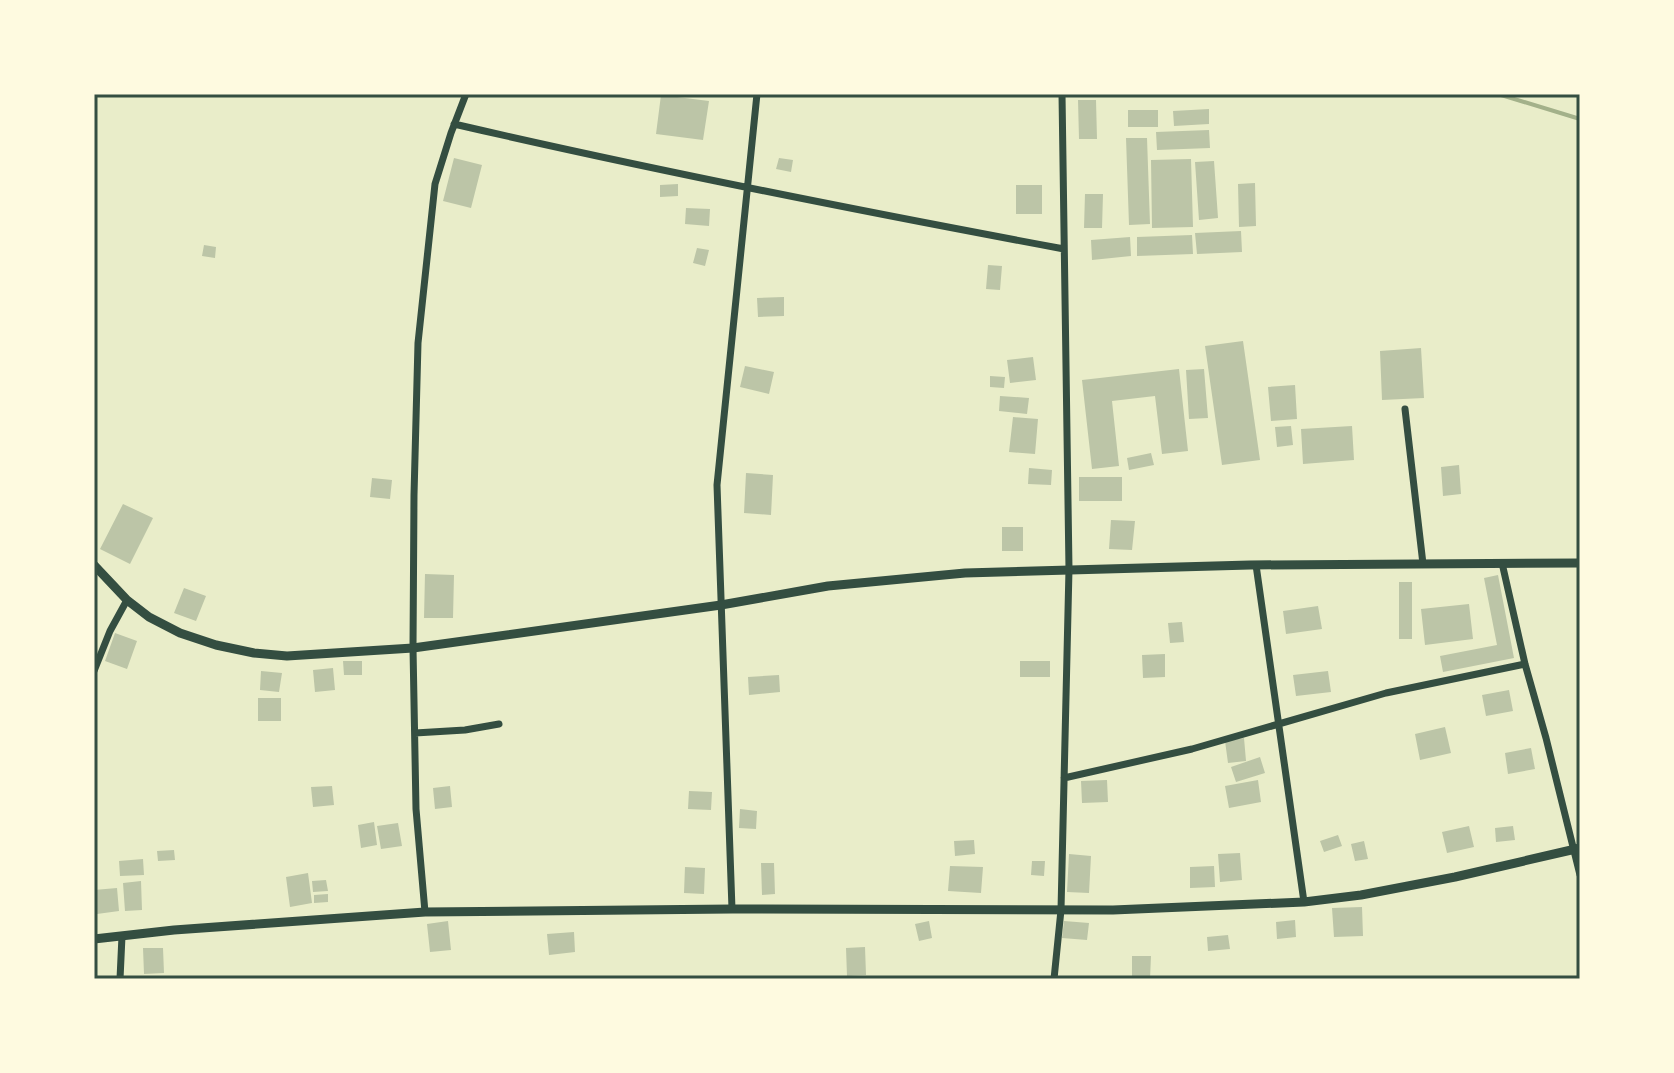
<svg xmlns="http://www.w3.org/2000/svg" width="1674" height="1073" viewBox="0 0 1674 1073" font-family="'Libre Baskerville',serif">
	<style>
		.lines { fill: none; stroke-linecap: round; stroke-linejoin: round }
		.stream { stroke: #a3b18a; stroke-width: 4 }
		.building { fill: #bcc5a7 }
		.minor { stroke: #344e41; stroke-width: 7 }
		.tertiary { stroke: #344e41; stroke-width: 9 }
		.neatline { fill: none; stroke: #344e41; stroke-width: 3 }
	</style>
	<rect width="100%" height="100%" fill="#e9edc9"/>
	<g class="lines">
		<path class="stream" d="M1498,94L1580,119"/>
	</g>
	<path class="building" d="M661,95L709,101L703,140L656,134Z
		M1078,100H1096L1097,139H1079Z
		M1209,109V124L1174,126L1173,111Z
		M1128,110H1158V127H1128Z
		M1209,130L1210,148L1157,150L1156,132Z
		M1126,138H1147L1150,224L1129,225Z
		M454,158L482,165L471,208L443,201Z
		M779,158L793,160L791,172L776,169Z
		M1191,159L1193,227L1152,228L1151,160Z
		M1214,161L1218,218L1199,220L1195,162Z
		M1255,183L1256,226L1239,227L1238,184Z
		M678,184V196L660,197V185Z
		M1016,185H1042V214H1016Z
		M1085,194H1103L1102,228H1084Z
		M686,208L710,209L709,226L685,224Z
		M1241,231L1242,252L1197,254L1195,233Z
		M1192,235L1193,254L1137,256V237Z
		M1130,237L1131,256L1092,260L1091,240Z
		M204,245L216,247L215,258L202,256Z
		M697,248L709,250L705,266L693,263Z
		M988,265L1002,266L1000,290L986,289Z
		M784,297V316L758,317L757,298Z
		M1243,341L1260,460L1222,465L1205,346Z
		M1421,348L1424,398L1382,400L1380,351Z
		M1033,357L1036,380L1010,383L1007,360Z
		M745,366L774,372L769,394L740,387Z
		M1179,369L1188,451L1162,454L1155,396L1112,401L1119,466L1092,469L1082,380Z
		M1204,369L1208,418L1189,419L1186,370Z
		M990,376L1005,377L1004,388L990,387Z
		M1295,385L1297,419L1271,421L1268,387Z
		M1000,396L1029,398L1027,414L999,411Z
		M1013,417L1038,419L1035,454L1009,452Z
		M1291,426L1293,445L1277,447L1275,427Z
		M1352,426L1354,460L1303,464L1301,429Z
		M1151,453L1154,465L1129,470L1127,458Z
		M1459,465L1461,494L1443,496L1441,467Z
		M1029,468L1052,470L1051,485L1028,484Z
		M746,473L773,475L771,515L744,513Z
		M1079,477H1122V501H1079Z
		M372,478L392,480L390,499L370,497Z
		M123,504L153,518L130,564L100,549Z
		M1111,520L1135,521L1132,550L1109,549Z
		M1002,527H1023V551H1002Z
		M425,574L454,575L453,618H424Z
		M1498,575L1514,658L1443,672L1440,656L1497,645L1484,578Z
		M1399,582H1412V639H1399Z
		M184,588L206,596L196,621L174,613Z
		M1469,604L1473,639L1425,645L1421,609Z
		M1318,606L1322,629L1286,634L1283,611Z
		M1182,622L1184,642L1170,643L1168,623Z
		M115,633L137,641L127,669L105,661Z
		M1165,654V677L1143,678L1142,655Z
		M343,661H362V675H344Z
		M1020,661H1050V677H1020Z
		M333,668L335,690L315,692L313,670Z
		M261,671L282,673L279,692L260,690Z
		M1328,671L1331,692L1296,696L1293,675Z
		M779,675L780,692L749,695L748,677Z
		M1509,690L1513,711L1486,716L1482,695Z
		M258,698H281V721H258Z
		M1445,727L1451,753L1420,760L1415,734Z
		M1244,738L1246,761L1228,763L1225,741Z
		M1531,748L1535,769L1508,774L1505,753Z
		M1260,757L1265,773L1236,782L1231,767Z
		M1107,780L1108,802L1082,803L1081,781Z
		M1258,780L1261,802L1229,808L1225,786Z
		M332,786L334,805L313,807L311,787Z
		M450,786L452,807L435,809L433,788Z
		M689,791L712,792L711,810L688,809Z
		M740,809L757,811L756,829L739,828Z
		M374,822L377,845L361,848L358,825Z
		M398,823L402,846L381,849L377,826Z
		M1469,826L1474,847L1447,853L1442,832Z
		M1513,826L1515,840L1496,842L1495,828Z
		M1338,835L1342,846L1324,852L1320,841Z
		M974,840L975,854L955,856L954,841Z
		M1364,841L1368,859L1355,861L1351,844Z
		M174,850L175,860L158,861L157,851Z
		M1240,853L1242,880L1220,882L1218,854Z
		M1069,854L1091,856L1089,893L1067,892Z
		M143,859L144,875L120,876L119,861Z
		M1032,861H1045L1044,876L1031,875Z
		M761,863H774L775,894L762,895Z
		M950,866L983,867L981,893L948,891Z
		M1214,866L1215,887L1190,888V867Z
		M685,867L705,868L704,894L684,893Z
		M308,873L312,903L290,907L286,877Z
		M326,880L328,891L313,892L312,881Z
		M141,881L142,910L125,911L123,883Z
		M117,888L119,911L97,914L94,890Z
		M328,894V902L314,903V895Z
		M1362,907L1363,936L1334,937L1332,908Z
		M1295,920L1296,937L1277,939L1276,922Z
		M448,921L451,950L430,952L427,924Z
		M929,921L932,938L919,941L915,924Z
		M1064,921L1089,923L1087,940L1062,938Z
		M574,932L575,952L549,955L547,934Z
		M1228,935L1230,949L1208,951L1207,937Z
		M865,947L866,975L847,976L846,948Z
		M143,948H163L164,973L144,974Z
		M1132,956H1151L1150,979H1132Z"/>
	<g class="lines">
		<path class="minor" d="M454,124C657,171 860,211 1064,249
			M1405,409L1423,564
			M1502,563L1525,664L1546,738L1580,875
			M1256,565L1304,902
			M94,671L110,631L127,600
			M415,733L465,730L499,724
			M1064,778L1192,749L1386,693L1525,664
			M732,909L717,485L757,94
			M425,912L416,809L413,648L414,495L418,343L435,184L451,133L466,94
			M120,979L122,936
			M1054,979L1061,910L1069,569L1062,94"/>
		<path class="tertiary" d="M94,565L127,600L149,617L180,633L216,645L254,653L287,656L413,648L721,605L828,586L965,573L1250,565L1580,563
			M94,939L174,930L425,912L732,909L1113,910L1304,902L1361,895L1455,877L1580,848"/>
	</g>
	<rect width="1674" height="1073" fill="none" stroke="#fefae0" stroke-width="192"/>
	<rect x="96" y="96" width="1482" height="881" class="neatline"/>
</svg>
